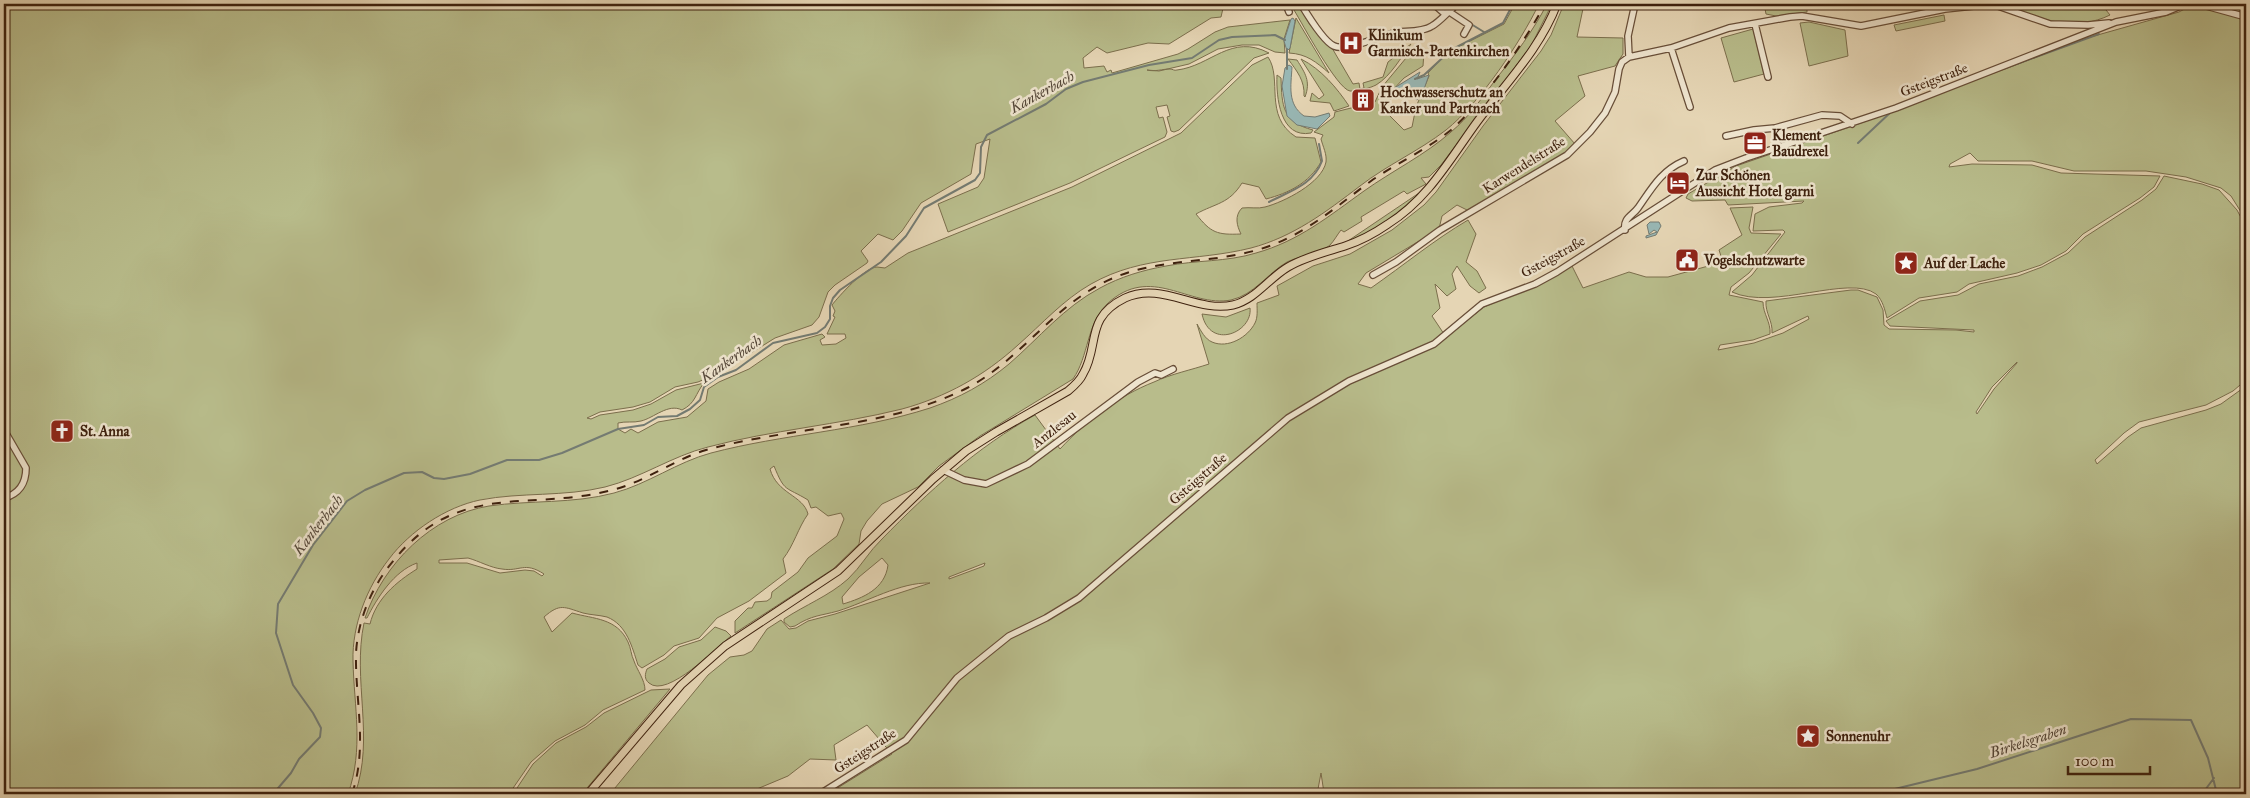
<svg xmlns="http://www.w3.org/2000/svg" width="2250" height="798" viewBox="0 0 2250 798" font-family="'IM FELL Great Primer',serif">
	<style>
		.green { fill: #b8bc8b; stroke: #7b6e4c; fill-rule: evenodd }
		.water { fill: #98b7b4; stroke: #747b72 }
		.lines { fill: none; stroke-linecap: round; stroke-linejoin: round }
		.stream { stroke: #747b72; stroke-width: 2 }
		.minor-casing { stroke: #684e38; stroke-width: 8 }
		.major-casing { stroke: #3e210e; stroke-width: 9 }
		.minor { stroke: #eee4ce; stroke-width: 5.5 }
		.major { stroke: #e5d5b4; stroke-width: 7 }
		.rail { stroke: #3e210e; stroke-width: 2; stroke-dasharray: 9 9; stroke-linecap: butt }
		.labels { text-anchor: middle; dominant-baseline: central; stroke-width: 5; stroke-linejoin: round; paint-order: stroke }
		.poi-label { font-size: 14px; font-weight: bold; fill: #3e210e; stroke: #eee4ce; text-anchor: start }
		.street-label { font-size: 14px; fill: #3e210e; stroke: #eee4ce }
		.water-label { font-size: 15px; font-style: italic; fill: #544638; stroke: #eee4ce }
	</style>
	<rect width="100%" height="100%" fill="#e5d5b4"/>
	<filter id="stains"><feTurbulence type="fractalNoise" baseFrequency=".004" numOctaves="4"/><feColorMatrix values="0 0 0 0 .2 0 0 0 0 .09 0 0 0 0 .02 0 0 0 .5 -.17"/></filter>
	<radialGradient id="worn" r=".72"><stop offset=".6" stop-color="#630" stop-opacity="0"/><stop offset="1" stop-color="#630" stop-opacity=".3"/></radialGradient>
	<path class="green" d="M4,4H1224L1221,17L1211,18L1169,44L1148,43L1107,53L1097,47L1083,58L1084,68L1104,66L1107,72L1111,70L1112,73L1178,54L1188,49L1215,32L1228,27L1290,20L1284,39L1285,53L1275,52L1259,45H1242L1218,49L1189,64L1159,71L1147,70C1155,72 1162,69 1170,69C1173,69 1174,71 1177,70C1211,66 1231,33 1269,53L1254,58L1179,130L1174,132L1171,131L1167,117L1170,116L1167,105L1156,107L1159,118L1163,117L1167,132L1165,137L1070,183L948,232L938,204L978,187L984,178L990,139L976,144L971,174L921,203L902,231L893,240L878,234L861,251L868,261L867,263L835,285L828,292L819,317L812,325L775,338L719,373L698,382L675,387L650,402L633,407L600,412L587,418L591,419L600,415L633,410L651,404L676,390L704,383C695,394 696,403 682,410C668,403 654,418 641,421C633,423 626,421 618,423V429L625,433L631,429L638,433L658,422L687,417L706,401L708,389L719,382L749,369L784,345L822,334L825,337L820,340L822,345L836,344L846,338L845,334H827L835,317L833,316L835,311L832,305C839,296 865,267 877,267C880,267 882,268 885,268L908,253L1072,187L1181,133L1252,65L1268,57C1283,79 1263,116 1296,137L1315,138L1321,162C1309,183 1289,193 1266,199L1259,187L1242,183C1229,204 1216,203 1196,214C1211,233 1217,235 1241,234C1237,226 1234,216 1242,208C1250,207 1258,209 1265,207C1284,202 1322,183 1326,162C1327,154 1323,147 1321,139L1323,135L1314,132L1334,117L1335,112L1375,102L1382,87L1416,46L1424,52L1423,66L1404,78L1391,92L1389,115L1404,130L1412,127L1416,107L1429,76L1428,73L1440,60L1462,45L1504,24L1515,4H1539C1520,43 1480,103 1446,130C1419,151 1387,165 1360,186C1326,212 1293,237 1251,248C1195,262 1144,254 1091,284C1063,300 1042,324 1018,345C984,376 946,397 902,409C838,425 772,430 708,447C672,456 641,478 605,487C564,497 521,492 480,500C446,507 410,531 389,559C367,587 352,625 353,661C354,707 364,749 348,794H4Z
		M1298,4L1310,25L1332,48L1353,84L1359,83L1360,89L1364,88L1363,83L1383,77L1388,62L1411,44C1401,57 1391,76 1376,85C1370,88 1357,92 1350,91C1337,89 1302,23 1294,10Z
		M1547,4H1552L1531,46L1441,165L1429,177L1421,178L1426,184L1407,194L1404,191L1361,217L1362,221L1344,232L1341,230C1337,235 1334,241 1330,245C1324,251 1297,257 1287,262C1268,273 1254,295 1231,300C1189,308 1151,263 1107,304C1086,325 1089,356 1073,379L980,436L939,466L918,487L882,504L867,521L861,531L859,544L833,569L735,633V621L748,608H752L755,602L767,601L771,598L772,592L798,572L808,558L837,536L844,519L841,513L828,516L816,507L811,508L808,500C785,486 785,493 774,466L770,469C777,494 803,495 808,514C798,528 794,545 783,559L786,573L749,601L717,618L699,638L674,646L664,655L642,668L638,665C632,647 627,625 607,617C599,615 591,615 583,613C564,607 560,603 544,617L552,632L572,613C594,619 617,618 628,642C631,648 631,655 634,661C637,670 645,680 645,690L603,710L585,725L555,741L531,762L509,794H355C375,738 352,680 364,623L370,624C376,599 396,582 417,569V563C394,571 377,598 367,618H365C383,564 432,515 489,506C530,500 573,504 614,493C648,484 677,462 711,453C783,434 859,431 930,408C959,398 985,384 1009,364C1039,338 1064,307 1100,288C1120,277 1143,270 1166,266C1196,260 1227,262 1256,253C1299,241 1329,216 1364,191C1392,171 1425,155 1451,132C1469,117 1482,98 1496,79C1515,55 1533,31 1547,4ZM468,558C479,561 491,568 502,569C520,572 524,561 544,574L542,576L534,571L525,570L500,573L467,563H439V560Z
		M1564,4H1584L1577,37L1623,38V54L1615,66L1578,76L1585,96L1555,121L1575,144L1566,152L1469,211L1457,205L1442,216L1439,229L1366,273L1358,284L1371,288C1404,265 1434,240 1468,220L1476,234L1466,262L1477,271L1486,288L1479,293L1470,286L1457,266L1452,274L1456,289L1447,296L1435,284L1440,308L1432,316L1446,337L1484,307L1536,285L1572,266L1583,288L1629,272L1646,277H1668L1723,262L1719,250L1742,235L1730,208L1753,207L1749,228L1751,233L1781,234L1749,273L1731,287L1729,295L1763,302C1763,314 1771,322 1770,334L1753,340L1720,345L1718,350L1754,343L1783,333L1809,319L1808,316L1772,333C1773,321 1765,313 1766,301L1851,290H1858L1877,297L1883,310L1884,325L1889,329L1956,330L1974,332V330L1890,326L1886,321L1920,301L1958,295L1979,284L2018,276L2042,267L2068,253L2085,237L2142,200L2156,189L2164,176L2202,184L2219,190L2237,210L2246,227V380L2233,391L2206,405L2139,422L2124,433L2095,460L2097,464L2128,437L2141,428L2206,410L2221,404L2246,386V794H1319L1324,793L1321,773L1318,789L1300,794H828L892,754L867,725L834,745L836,760L810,759L788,776L745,794H610L708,675L730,657L744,655L752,651L767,629L781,620L789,629L796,628L808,621L835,614L930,583C900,582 867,602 838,611C820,616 812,615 795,626L790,627L784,622V619C805,605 829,596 848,579C861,567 869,551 882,539C928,492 977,447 1035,415L1060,449C1086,421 1118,396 1154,382C1171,374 1191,370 1209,364L1197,324C1201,331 1205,339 1212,342C1228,349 1248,337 1255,323C1258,317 1257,310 1257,303L1279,295L1277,286L1313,266L1350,254L1392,230L1424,205L1436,192L1483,126L1541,51L1551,35ZM2017,362V363L1994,389L1977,414L1976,412L1992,387ZM882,558L888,565C885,589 863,598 843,604L842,597L859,577ZM985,563L984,566L949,579V577Z
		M1764,4H1807V12L1776,16L1766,14Z
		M2011,4L2102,5L2110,15C2078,31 2041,21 2010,7Z
		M2194,4H2227L2246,8V220L2231,196L2221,188L2186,177L2146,171H2074L2032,161H1978L1970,153L1950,164L1949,167L1972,164L2032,165L2061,173L2160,176L2154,187L2140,198L2083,234L2066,251L2041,265L2017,273L1969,284L1957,292L1919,298L1887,318C1885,311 1883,300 1876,294C1849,274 1773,311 1732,292L1752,275L1785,232L1783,230L1753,231L1755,214L1769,207L1802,203L1804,201L1728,205L1725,200L1692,201L1686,198L1688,194L1736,166L1861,123L2087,38L2179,12Z
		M1944,15L1945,21L1896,31L1894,25Z
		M1296,18L1329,73C1316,62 1307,54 1289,53Z
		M1809,22L1845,30L1848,56L1809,66L1800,23Z
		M1753,29L1764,74L1734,82L1721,38Z
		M1288,59L1297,60C1305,73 1311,81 1305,97L1304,96C1305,81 1297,71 1288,59Z
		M1301,59C1321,69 1337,88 1349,106L1334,111L1330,103L1310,101L1312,93L1319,99L1324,95Z
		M1277,75L1281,78C1282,106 1282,122 1313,130L1311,133C1280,139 1276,97 1277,75Z
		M1419,193L1420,194C1397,217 1371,232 1342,245Z
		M1250,308C1253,332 1210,351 1202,314L1226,317Z
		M715,627L726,631L731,636C717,647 667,699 649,683C644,679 645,674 647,669L665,659L679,647L701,640Z
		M670,689L582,794H513L533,764L556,743L586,727L604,713L651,690Z"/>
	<path class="water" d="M1293,18L1295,21L1290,48L1287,51L1284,41L1291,19Z
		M1289,65L1292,67C1291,86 1287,104 1304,116L1315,117L1329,113L1330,116L1317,129L1297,125L1287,116L1282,86L1285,68Z
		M1420,72L1417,79L1429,75L1423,92L1417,100L1402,90L1393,92L1391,90Z
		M1650,222H1659L1661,226L1656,235L1646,238V236L1657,232L1654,230L1649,234L1647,225Z"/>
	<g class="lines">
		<path class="stream" d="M1439,4L1447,9
			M1471,24L1484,32
			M1287,69V49
			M2003,69L2099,34
			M1415,79L1424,75L1451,50L1503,23L1513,4
			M1858,143L1892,111
			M1269,202C1290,191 1313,185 1322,161L1319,144
			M273,794L291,773L299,759L320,737L321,728L313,713L293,685L276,633L278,604L313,545L347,501L365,490L404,473L422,472L434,478L444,479L470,474L507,460H539L562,453L618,429L644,425L658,417L677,416L690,409L700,400L704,387L718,377L736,370L773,343L817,333L825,327L830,319V306L833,298L840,290L881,262L906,236L924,208L975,180L980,173L981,147L987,135L1046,104L1066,89L1083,82L1149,65L1192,58L1219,40L1232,37L1275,35L1285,40
			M1874,794L1977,769L2131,719L2191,720L2208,758L2217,794
			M2202,794L2214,778"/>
		<g class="minor-casing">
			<path id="minor" d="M1286,4L1289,12
				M1301,4C1307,14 1323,41 1334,46C1347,52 1384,34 1398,32C1408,31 1423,32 1432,26C1441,21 1449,10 1458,4
				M1426,4L1427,6H1436L1445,14
				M2199,4L2246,17
				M2242,4H2246
				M1448,11L1469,25L1464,34
				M1755,24L1768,77
				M1671,48L1690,107
				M1629,57L1628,36L1635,4
				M1726,136L1754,130L1775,128L1822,115L1840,116L1852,124
				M1625,230C1623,218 1632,216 1638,208C1652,188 1661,171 1684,161
				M1373,275L1396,262L1440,230L1567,155L1590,132L1605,113L1615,92L1619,69L1622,62L1629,57L1671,48L1729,28L1790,17L1802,16L1861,26L1945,9L1983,5H1995L2050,24L2088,25L2109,23
				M4,430L26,468C26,483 19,494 4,498
				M943,470L964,480L986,484L1028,464L1138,382L1155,373L1161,375L1173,369
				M820,794L906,740L957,678L1009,636L1046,618L1079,598L1288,418L1349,381L1434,344L1482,304L1535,284L1557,272L1715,170L1746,158L1896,108L2116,22L2166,12L2185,4"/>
		</g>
		<g class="major-casing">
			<path id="major" d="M588,794L681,685L725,646L838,571L933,479L966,451L996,432L1068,391C1074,386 1080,381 1083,374C1100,346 1084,318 1125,298C1162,281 1196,313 1233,305C1255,300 1269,278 1288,267C1305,257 1326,252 1345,246C1360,241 1375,233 1388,224C1428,199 1450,159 1477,122C1505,84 1540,49 1557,4"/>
		</g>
		<use href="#minor" class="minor"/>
		<use href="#major" class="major"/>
		<path class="rail" d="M352,794C368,747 355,701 356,653C358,619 372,586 394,560C459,480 529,512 612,490C645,482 673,460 706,450C792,426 886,429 967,388C1021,360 1054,304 1111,279C1158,258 1209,264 1257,250C1303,237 1334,208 1371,181C1397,163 1426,150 1451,130C1484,101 1524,43 1545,4"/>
	</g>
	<defs>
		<g id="hospital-square" transform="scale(1.25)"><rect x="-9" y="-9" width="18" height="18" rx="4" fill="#8f2418" stroke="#eee4ce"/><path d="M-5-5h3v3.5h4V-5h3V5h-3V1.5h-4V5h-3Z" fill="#fff"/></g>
		<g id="building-square" transform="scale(1.25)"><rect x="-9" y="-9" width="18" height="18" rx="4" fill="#8f2418" stroke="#eee4ce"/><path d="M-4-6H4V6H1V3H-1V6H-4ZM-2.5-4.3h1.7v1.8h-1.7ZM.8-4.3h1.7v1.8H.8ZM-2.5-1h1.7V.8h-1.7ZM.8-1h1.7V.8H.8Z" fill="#fff"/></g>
		<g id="office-square" transform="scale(1.25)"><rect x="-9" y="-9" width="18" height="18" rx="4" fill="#8f2418" stroke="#eee4ce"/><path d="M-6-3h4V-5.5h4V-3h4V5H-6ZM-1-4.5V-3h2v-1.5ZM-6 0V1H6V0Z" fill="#fff"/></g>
		<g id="hotel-square" transform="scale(1.25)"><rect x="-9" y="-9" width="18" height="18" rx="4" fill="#8f2418" stroke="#eee4ce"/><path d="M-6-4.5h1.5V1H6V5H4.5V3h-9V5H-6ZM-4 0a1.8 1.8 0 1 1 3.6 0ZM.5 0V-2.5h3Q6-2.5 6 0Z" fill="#fff"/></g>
		<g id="civic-square" transform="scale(1.25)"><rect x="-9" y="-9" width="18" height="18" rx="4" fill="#8f2418" stroke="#eee4ce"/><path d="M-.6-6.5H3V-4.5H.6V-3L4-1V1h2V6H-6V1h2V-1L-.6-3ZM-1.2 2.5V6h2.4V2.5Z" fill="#fff"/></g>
		<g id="sight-square" transform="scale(1.25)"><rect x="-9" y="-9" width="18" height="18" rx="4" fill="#8f2418" stroke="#eee4ce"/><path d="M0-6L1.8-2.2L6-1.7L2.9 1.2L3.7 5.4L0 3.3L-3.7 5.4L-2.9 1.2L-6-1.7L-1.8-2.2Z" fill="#fff"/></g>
		<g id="church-square" transform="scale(1.25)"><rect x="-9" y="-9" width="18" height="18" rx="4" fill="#8f2418" stroke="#eee4ce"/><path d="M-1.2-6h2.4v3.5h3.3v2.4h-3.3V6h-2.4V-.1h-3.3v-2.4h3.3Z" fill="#fff"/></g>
	</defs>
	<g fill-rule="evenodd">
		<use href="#hospital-square" x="1351" y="43"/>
		<use href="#building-square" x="1363" y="100"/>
		<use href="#office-square" x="1755" y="143"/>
		<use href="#hotel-square" x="1678" y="183"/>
		<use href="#civic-square" x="1687" y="260"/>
		<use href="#sight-square" x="1906" y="263"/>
		<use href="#church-square" x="62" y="431"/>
		<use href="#sight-square" x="1808" y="736"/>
	</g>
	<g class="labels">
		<g class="poi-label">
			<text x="1368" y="35">Klinikum<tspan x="1368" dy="16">Garmisch-Partenkirchen</tspan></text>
			<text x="1380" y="92">Hochwasserschutz an<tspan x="1380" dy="16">Kanker und Partnach</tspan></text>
			<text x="1772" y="135">Klement<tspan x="1772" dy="16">Baudrexel</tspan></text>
			<text x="1696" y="175">Zur Schönen<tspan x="1696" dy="16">Aussicht Hotel garni</tspan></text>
			<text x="1704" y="260">Vogelschutzwarte</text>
			<text x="1924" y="263">Auf der Lache</text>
			<text x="80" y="431">St. Anna</text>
			<text x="1826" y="736">Sonnenuhr</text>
		</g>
		<g class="street-label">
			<text transform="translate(1934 80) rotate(-21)">Gsteigstraße</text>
			<text transform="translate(1524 165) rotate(-32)">Karwendelstraße</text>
			<text transform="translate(1553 257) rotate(-29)">Gsteigstraße</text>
			<text transform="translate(1054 429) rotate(-38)">Anzlesau</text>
			<text transform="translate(1198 479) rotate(-41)">Gsteigstraße</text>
			<text transform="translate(865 751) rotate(-33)">Gsteigstraße</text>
		</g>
		<g class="water-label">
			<text transform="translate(1042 92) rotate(-29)">Kankerbach</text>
			<text transform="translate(731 359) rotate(-35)">Kankerbach</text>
			<text transform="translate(318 525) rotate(-52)">Kankerbach</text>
			<text transform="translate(2028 741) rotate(-18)">Birkelsgraben</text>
		</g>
	</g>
	<rect width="2250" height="798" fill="none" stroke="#e5d5b4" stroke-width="20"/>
	<rect x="5" y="5" width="2240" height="788" fill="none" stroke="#3e210e" stroke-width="2.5"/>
	<rect x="10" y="10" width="2230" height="778" fill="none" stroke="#3e210e"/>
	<path d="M2068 766v8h82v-8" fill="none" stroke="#3e210e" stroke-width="2.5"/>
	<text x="2075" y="766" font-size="15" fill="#3e210e" stroke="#eee4ce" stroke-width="4" paint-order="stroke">100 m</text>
	<rect width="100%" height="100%" filter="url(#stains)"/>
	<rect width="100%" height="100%" fill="url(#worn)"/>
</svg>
